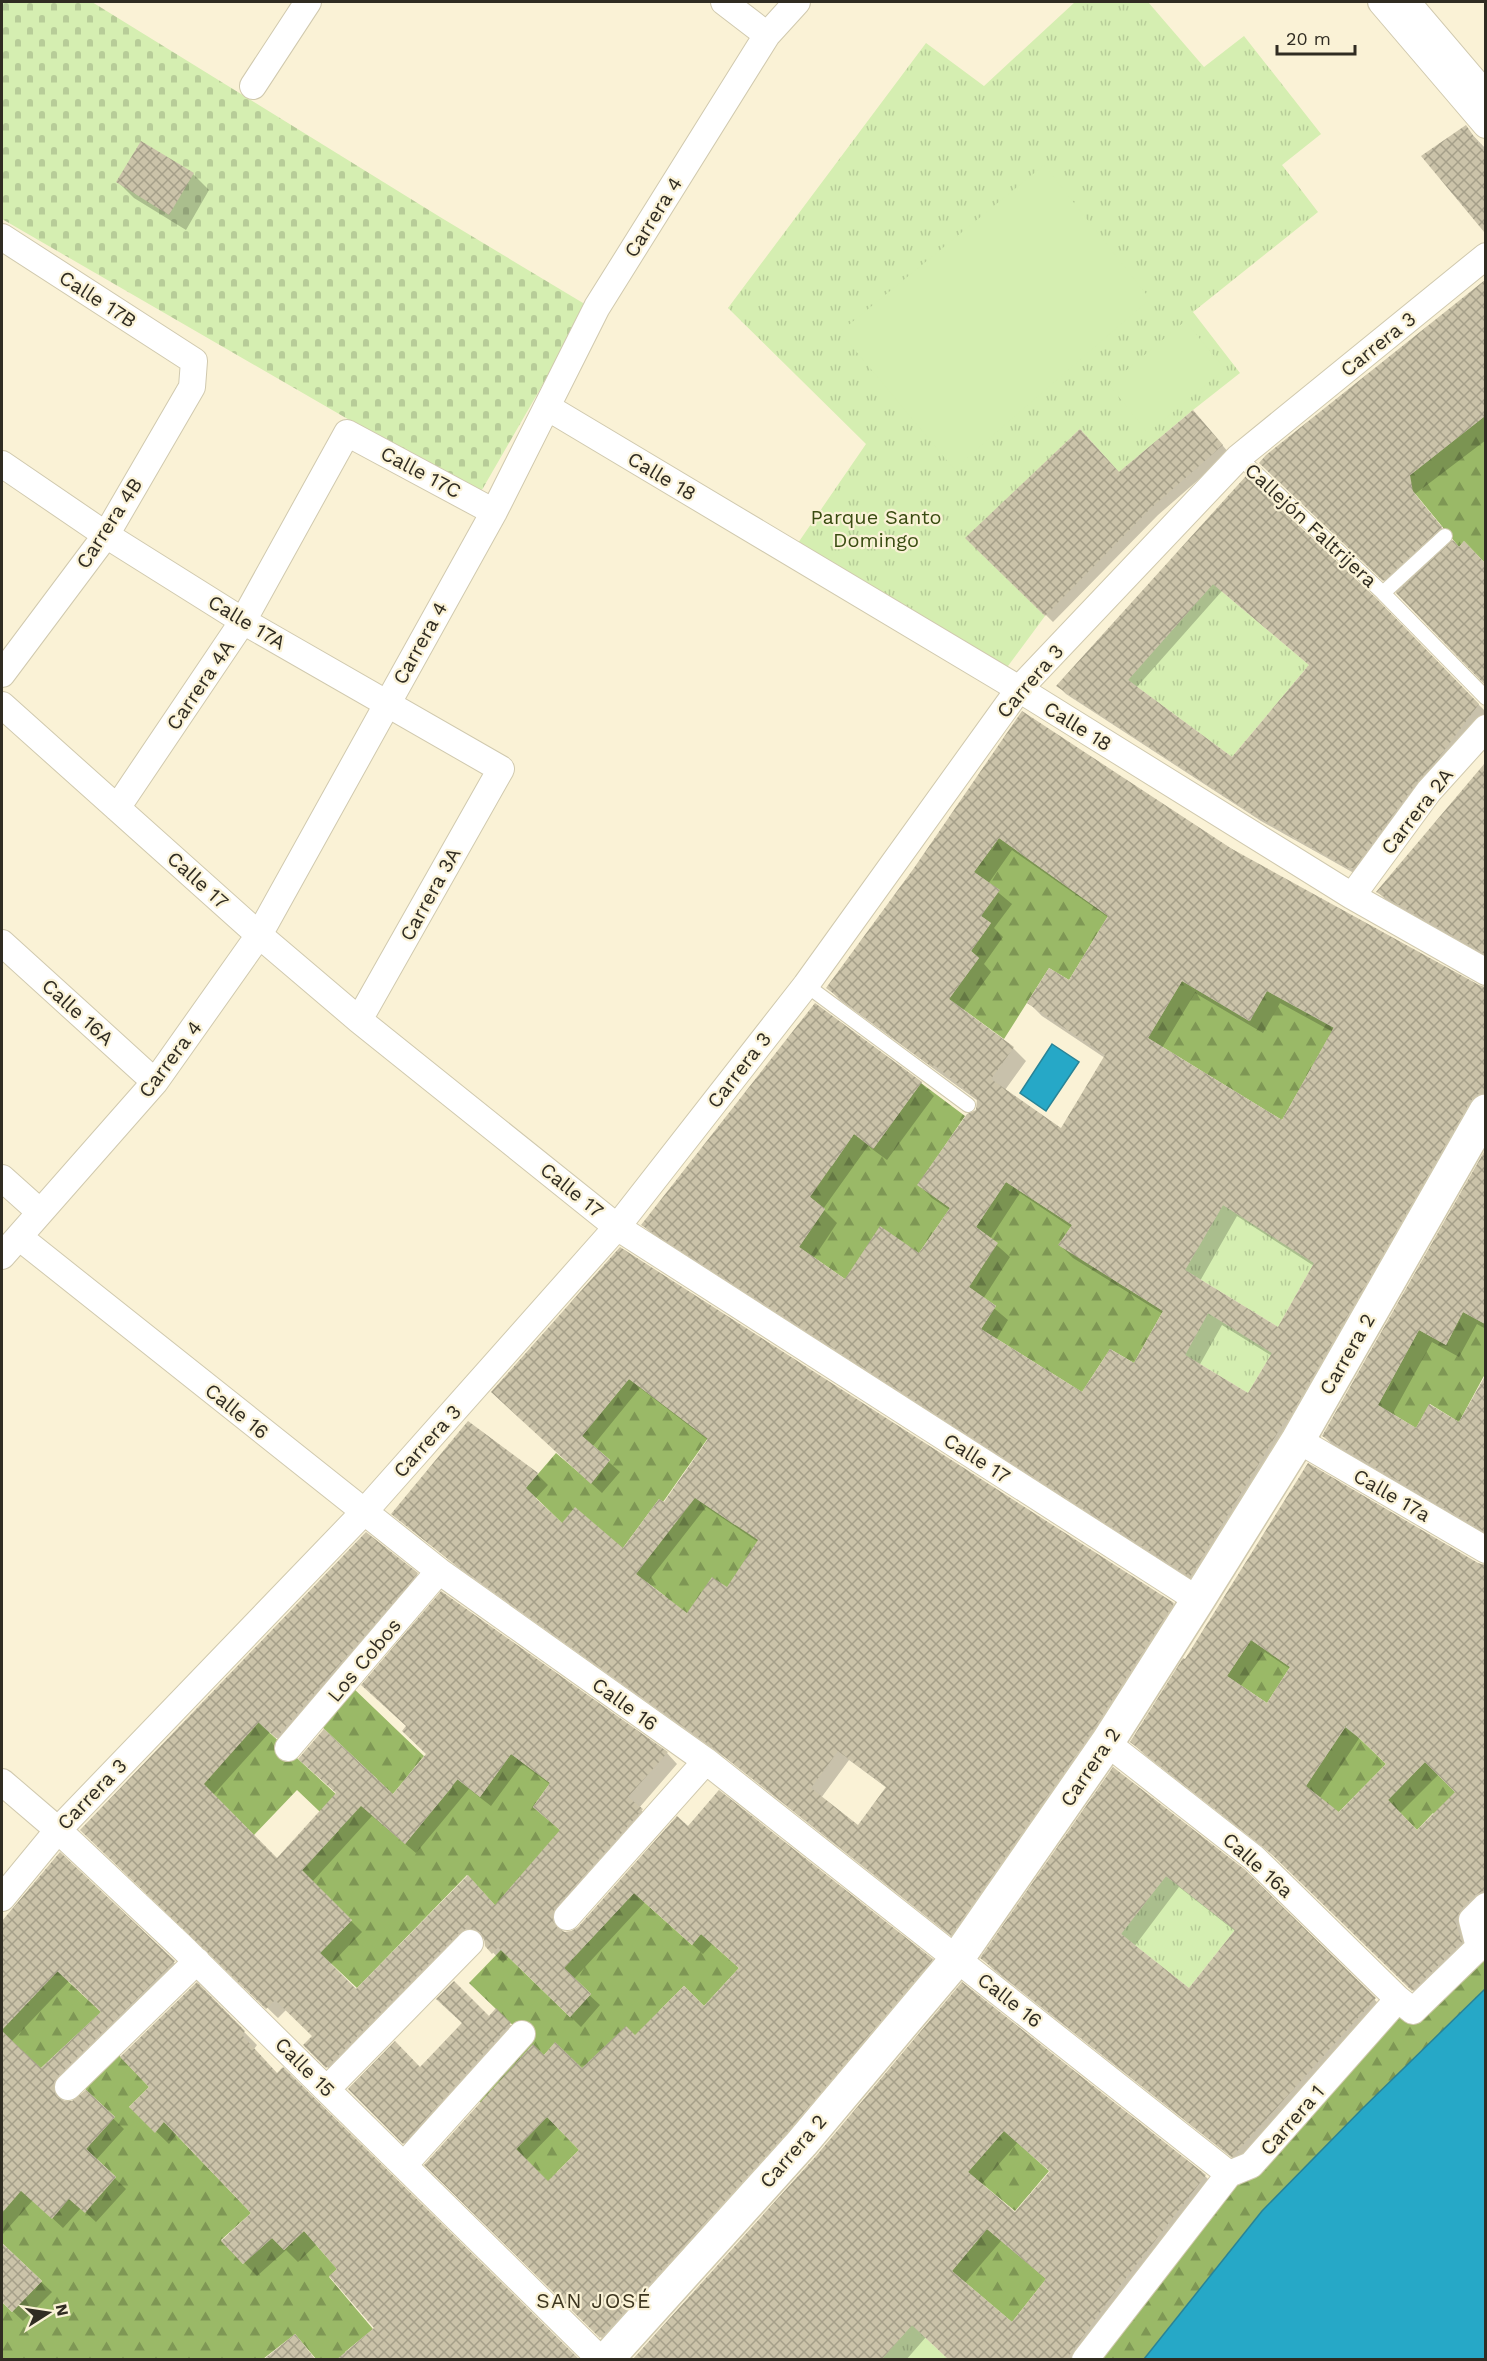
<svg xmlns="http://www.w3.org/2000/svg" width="1487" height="2361" viewBox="0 0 1487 2361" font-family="'Work Sans',sans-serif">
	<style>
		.grass { fill: url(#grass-tufts) }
		.forest { fill: url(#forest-firs) }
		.cemetery { fill: url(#cemetery-stones) }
		.pitch { fill: #d5eeb1 }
		.water { fill: #26a8c7; stroke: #298396; stroke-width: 1.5 }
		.shadow { fill: #0003; fill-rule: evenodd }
		.building { fill: url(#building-cross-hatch); fill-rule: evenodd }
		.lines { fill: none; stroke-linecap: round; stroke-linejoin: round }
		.service-casing { stroke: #d0c9ae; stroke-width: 16 }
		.minor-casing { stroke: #d0c9ae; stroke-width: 28 }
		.secondary-casing { stroke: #d0c9ae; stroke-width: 36 }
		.service { stroke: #fff; stroke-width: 14 }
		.minor { stroke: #fff; stroke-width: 26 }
		.secondary { stroke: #fff; stroke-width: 33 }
		.labels { text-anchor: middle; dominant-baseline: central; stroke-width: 4.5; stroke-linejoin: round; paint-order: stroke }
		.street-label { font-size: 20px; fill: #302c22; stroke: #faf2d6 }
		.park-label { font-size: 20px; fill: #394c11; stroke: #faf2d6 }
		.neighbourhood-label { font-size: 21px; letter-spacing: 1.5px; fill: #3c351f; stroke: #faf2d6 }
	</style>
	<defs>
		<pattern id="grass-tufts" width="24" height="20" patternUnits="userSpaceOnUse" patternTransform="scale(1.5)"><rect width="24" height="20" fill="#d5eeb1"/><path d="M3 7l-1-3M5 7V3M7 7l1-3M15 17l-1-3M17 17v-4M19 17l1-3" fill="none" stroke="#b7cc98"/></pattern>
		<pattern id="forest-firs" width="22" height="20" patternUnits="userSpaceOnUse" patternTransform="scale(1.5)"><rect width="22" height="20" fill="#9ab967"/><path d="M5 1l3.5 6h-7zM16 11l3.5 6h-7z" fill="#7e9754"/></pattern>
		<pattern id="cemetery-stones" width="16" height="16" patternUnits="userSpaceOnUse" patternTransform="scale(1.5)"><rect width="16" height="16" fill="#d5eeb1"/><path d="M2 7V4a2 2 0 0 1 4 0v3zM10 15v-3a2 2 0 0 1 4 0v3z" fill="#b7cc98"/></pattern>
		<pattern id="building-cross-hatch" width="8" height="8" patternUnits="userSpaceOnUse" patternTransform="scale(1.5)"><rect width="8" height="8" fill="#cbc3a9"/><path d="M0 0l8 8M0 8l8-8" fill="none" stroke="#a59f89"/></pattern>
	</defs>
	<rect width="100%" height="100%" fill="#faf2d6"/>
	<path class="grass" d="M1075,2H1148L1204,67L1244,36L1321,134L1282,165L1318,212L1193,312L1240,373L1193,410L1119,472L1080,429L966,538L1045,616L1008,666L989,664L798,543L866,444L728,308L926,43L984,86Z
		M1213,584L1309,665L1232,757L1128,680Z
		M1223,1205L1314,1263L1278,1327L1185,1270Z
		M1208,1313L1272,1353L1248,1393L1185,1355Z
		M1166,1876L1235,1930L1189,1988L1121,1934Z
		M912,2325L949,2360H881Z"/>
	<path class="forest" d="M1485,416V563L1464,541L1459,547L1404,480Z
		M999,838L1108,916L1069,980L1049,968L1004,1039L949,999L979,958L971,951L991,923L981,916L999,890L974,872Z
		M1182,981L1249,1021L1267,991L1334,1028L1282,1120L1148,1038Z
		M921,1083L965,1116L918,1185L950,1208L919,1253L845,1279L799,1247L825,1209L795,1185L816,1154L832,1166L854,1134L874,1148Z
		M1006,1182L1072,1225L1059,1245L1163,1311L1134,1363L1110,1349L1082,1392L981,1329L996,1306L969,1287L997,1243L976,1227Z
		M1463,1312L1485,1324V1374L1459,1422L1430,1404L1416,1428L1378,1405L1419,1330L1446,1345Z
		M629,1379L708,1438L663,1502L659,1499L614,1560L562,1523L526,1488L556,1453L591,1483L610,1460L582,1436Z
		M694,1497L735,1525L766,1530L756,1580L675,1631L665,1596L636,1574Z
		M1251,1640L1290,1667L1267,1703L1227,1676Z
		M351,1686L424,1756L374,1817L405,1844L452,1787L453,1776L480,1797L511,1754L550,1783L533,1807L560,1830L516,1928L467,1875L357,1988L320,1953L352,1920L283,1891L339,1830L297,1790L254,1835L203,1784L258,1722L352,1809L377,1779L319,1724Z
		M1361,1704L1345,1727L1359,1738L1386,1764L1326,1825L1306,1786Z
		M1425,1762L1463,1800L1442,1822L1433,1813L1417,1830L1388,1800Z
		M634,1893L692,1945L701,1934L739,1968L704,2006L684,1986L660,2010L639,2040L626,2027L582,2069L555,2043L492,2112L469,2093L522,2034L469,1983L501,1950L570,2017L591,1994L564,1968Z
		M1485,1906V1989L1363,2108L1262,2211L1144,2359L1085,2360L1398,1999L1413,2011L1479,1947Z
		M57,1971L101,2012L40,2069L2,2031V1998L17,2013Z
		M117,2053L149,2087L129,2107L164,2122L251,2213L221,2240L243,2264L272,2238L284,2250L304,2231L337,2269L329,2277L373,2329L345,2352L350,2359H316L295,2334L263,2359H2V2302L12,2312L42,2281L2,2243V2212L20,2190L69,2199L85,2212L116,2177L86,2149L115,2117L82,2086Z
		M547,2117L579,2150L557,2172L566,2200L516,2149Z
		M1004,2131L1049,2171L1015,2211L968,2172Z
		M987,2229L1046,2279L1012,2322L952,2271Z"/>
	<path class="cemetery" d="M2,2H92L440,217L588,306L479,495L2,219Z"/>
	<path class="pitch" d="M1044,165L1150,299L954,469L840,332Z
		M1185,321L1225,369L1148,433L1109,385Z"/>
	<path class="water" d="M1052,1044L1079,1062L1046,1111L1020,1093Z
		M1485,1989V2359H1144L1262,2211L1363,2108Z"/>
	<path class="shadow" d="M1465,127L1486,149V230L1478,222Z
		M193,174L209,190L186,230L134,198L118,182Z
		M1486,283V440L1415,494L1453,542L1459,549L1464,543L1486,565V683L1397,593L1274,476L1319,414Z
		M1200,419L1229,453L1158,515L1053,622L968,538L1120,474Z
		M1246,478L1376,601L1486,712L1361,877L1261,821L1066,694L1058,686ZM1222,591L1311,666L1233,759L1136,688Z
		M1023,714L1139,792L1256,864L1354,918L1355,917L1478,986L1486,988V1112L1204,1589L656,1238L643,1225L921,1083L934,1096L887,1160L868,1146L823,1209L837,1223L813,1259L846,1281L919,1255L951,1211L932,1198L919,1185L977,1111L978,1101L841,1001L828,988L916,869ZM1012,850L1109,918L1069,982L1029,1003L1042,1016L1105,1058L1061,1130L1005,1090L1026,1061L1013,1048L963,1011L991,972L984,964L1003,937L994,928L1012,904L988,884ZM1195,993L1263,1033L1280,1003L1333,1032L1283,1122L1162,1048ZM1020,1193L1072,1228L1060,1245L1073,1258L1163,1314L1135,1365L1082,1394L996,1340L1008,1320L983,1299L1010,1257L990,1239ZM1237,1216L1314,1266L1278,1329L1200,1281ZM1222,1325L1272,1356L1249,1396L1199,1366Z
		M1486,765V959L1391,905L1378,892Z
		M1486,1153V1329L1477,1324L1459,1357L1432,1342L1392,1415L1417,1430L1460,1424L1486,1376V1536L1337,1449L1323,1436Z
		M620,1249L1173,1604L1184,1614L962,1945L727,1759L460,1569L393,1514L468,1423L537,1474L548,1485L535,1499L563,1525L623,1550L665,1504L709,1441L640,1388L592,1447L620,1472L602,1493L503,1402ZM706,1507L758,1542L728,1589L687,1616L646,1584ZM849,1760L887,1788L858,1828L821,1798Z
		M1478,1564L1486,1566V1912L1475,1956L1426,2003L1279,1860L1145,1755L1132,1742L1184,1660ZM1265,1652L1290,1669L1267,1705L1240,1687ZM1360,1737L1388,1764L1339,1814L1319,1799ZM1439,1774L1457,1792L1417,1832L1399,1814Z
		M417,1574L427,1585L288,1748L270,1732L213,1795L277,1860L338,1794L393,1796L428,1754L667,1753L677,1764L639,1808L652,1821L562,1926L563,1933H572L688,1828L932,1960L942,1971L612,2348L426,2165L544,2057L582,2070L635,2037L704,2008L741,1968L713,1943L703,1954L645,1902L573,1980L600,2005L581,2027L509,1956L503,1963L486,1945V1939L478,1938L338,2078L305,2045L314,2036L286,2010L278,2018L82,1830ZM522,1764L551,1785L561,1831L496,1907L356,1991L330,1965L362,1932L312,1882L372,1816L416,1853L469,1789L491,1806ZM558,2127L581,2150L548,2183L525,2161Z
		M1114,1769L1243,1870L1387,2012L1245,2168L995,1971L982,1958ZM1179,1887L1235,1931L1189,1990L1134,1947Z
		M60,1855L185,1973L63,2095L64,2103H73L86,2092L124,2129L96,2160L126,2189L96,2222L81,2208L63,2228L33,2200L2,2235V1941L7,1935L2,1930V1923ZM69,1981L103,2012L41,2070L11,2042Z
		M197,1984L257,2045L254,2049L278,2075L283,2069L577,2360H338L376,2328L339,2270L317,2244L298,2262L286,2250L257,2276L223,2241L253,2213L177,2134L169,2144L131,2107L151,2087Z
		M962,1984L1205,2176L1218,2189L1088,2360H950L926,2337L906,2360H634L817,2157ZM1017,2143L1051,2172L1015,2214L981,2185ZM1001,2241L1047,2280L1013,2324L964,2284Z
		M496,2011L521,2035L414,2153L350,2089L421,2069L464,2023L489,2018Z
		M2,2245L52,2292L23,2321L2,2301Z"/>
	<path class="building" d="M1466,125L1485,153V233L1421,156Z
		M141,141L194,173L169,215L116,182Z
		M1485,280V416L1410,475L1413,492L1442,527L1383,581L1259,463L1266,455Z
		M1193,410L1223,445L1151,508L1045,616L965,538L1080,429L1119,472Z
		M1246,476L1377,599L1479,704L1437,760L1417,782L1354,868H1348L1251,813L1056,686ZM1213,584L1309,665L1232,757L1128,680Z
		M1453,540L1459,547L1464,541L1485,563V685L1396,593Z
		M1022,711L1232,849L1479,985L1485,987V1092L1476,1095L1470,1102L1288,1420L1286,1419L1190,1577L641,1225L815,1003L922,1082L873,1149L854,1134L810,1197L825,1209L799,1247L845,1279L880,1226L919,1253L950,1208L917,1185L967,1114L976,1110L977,1099L934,1065L932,1067L826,988L914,868ZM999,838L1108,916L1069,980L1049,968L1027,1003L1105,1055L1061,1128L991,1079L1014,1047L949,999L979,958L971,951L991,923L981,916L1000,890L974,872ZM1182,981L1250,1021L1267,991L1334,1027L1282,1120L1148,1038ZM1006,1182L1072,1225L1058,1245L1163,1311L1134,1363L1110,1349L1082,1392L981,1329L996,1306L969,1287L998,1243L976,1227ZM1223,1205L1314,1263L1278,1327L1185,1270ZM1208,1313L1272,1353L1248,1393L1185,1355Z
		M1485,763V954L1376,892Z
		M1485,1150V1324L1463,1312L1446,1345L1419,1330L1378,1405L1416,1428L1429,1404L1459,1422L1485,1376V1532L1322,1436Z
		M620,1247L1174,1603L1091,1733L951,1935L715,1749L448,1559L391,1514L468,1421L538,1473L525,1488L562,1523L575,1507L623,1548L659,1499L664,1502L708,1439L629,1379L582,1436L610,1460L591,1484L491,1392ZM695,1498L758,1540L727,1587L712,1577L687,1613L636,1574ZM838,1751L886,1787L858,1825L811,1788Z
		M1308,1463L1478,1563L1485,1565V1890L1475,1895L1461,1909L1455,1921L1462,1942L1412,1991L1264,1847L1130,1742L1183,1658L1185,1659ZM1251,1640L1290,1667L1267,1703L1227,1676ZM1346,1725L1386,1764L1339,1812L1306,1786ZM1425,1762L1455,1792L1417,1830L1388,1800Z
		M366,1532L418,1573L276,1738L259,1722L204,1784L277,1858L336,1793L298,1759L324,1729L393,1794L426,1754L402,1731L406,1726L361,1685L441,1591L668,1752L628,1797L643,1809L555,1908L552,1915L553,1921L558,1929L565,1932L571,1931L578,1927L677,1816L688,1826L719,1790L933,1959L788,2131L600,2338L424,2165L533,2044L544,2055L555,2042L582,2068L626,2026L635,2035L684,1986L704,2006L739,1968L701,1934L692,1945L634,1893L564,1968L591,1994L570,2017L498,1947L492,1954L485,1946L484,1938L480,1932L474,1929L467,1928L459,1933L326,2068L303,2045L312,2036L275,2000L266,2009L80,1830ZM511,1754L550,1783L533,1807L560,1830L495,1905L468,1875L356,1989L320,1953L352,1920L302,1870L361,1806L405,1844L458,1779L480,1797ZM547,2117L579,2150L548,2181L516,2149Z
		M1113,1767L1244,1869L1376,1998L1232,2157L980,1958ZM1166,1876L1235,1930L1189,1988L1121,1934Z
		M60,1852L175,1961L58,2076L54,2082V2091L57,2097L63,2101H72L86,2090L115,2117L86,2149L116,2177L85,2213L69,2199L52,2219L21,2191L2,2213V2031L41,2068L101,2012L58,1971L2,2030V1921Z
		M454,1981L489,2016L496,2008L511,2023L403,2144L348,2089L395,2041L420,2067L462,2023L436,1999Z
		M197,1982L245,2031L242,2035L277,2073L283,2067L578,2358L336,2360L374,2328L329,2276L337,2269L304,2231L284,2250L272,2238L243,2264L221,2241L251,2213L164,2122L155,2133L129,2107L149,2087L120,2057Z
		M962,1982L1206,2175L1112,2296L1066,2360H949L912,2325L881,2360H632L816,2156ZM1004,2131L1050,2171L1015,2212L968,2172ZM987,2229L1046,2279L1012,2322L952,2271Z
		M2,2243L42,2281L12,2312L2,2302Z
		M295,2334L316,2360H263Z"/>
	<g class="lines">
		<g class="service-casing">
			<path id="service" d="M1239,457L1383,593L1486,698
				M1383,593L1445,536
				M806,985L968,1105"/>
		</g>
		<g class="minor-casing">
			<path id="minor" d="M724,2L767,35
				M1381,2L1486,125
				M1407,2L1486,95
				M253,86L308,2
				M2,237L194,361L192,387L106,535L2,674
				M547,407L1019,689L1352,896L1486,972
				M2,464L106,535L243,621L501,769L359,1020
				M2,705L259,935L359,1020L617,1227L1198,1600
				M117,808L243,621L347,433L494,512
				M1352,896L1429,791L1486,728
				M2,943L155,1082
				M2,1178L40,1212
				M19,1237L439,1571L706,1761L1229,2174
				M2,1256L155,1082L259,935L494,512L597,307L767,35L797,2
				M1298,1440L1486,1550
				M1107,1743L1254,1858L1398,1999
				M288,1748L439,1571
				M2,1782L58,1830L181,1946L601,2360
				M2,1898L58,1830L364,1512L617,1227L806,985L1019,689L1239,457L1486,256
				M567,1917L706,1761
				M68,2087L197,1961
				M327,2089L470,1943
				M404,2165L522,2034
				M1085,2360L1229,2174L1251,2165L1398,1999L1413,2011L1479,1947L1472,1920L1486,1906"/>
		</g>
		<g class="secondary-casing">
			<path id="secondary" d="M606,2360L802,2143L957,1959L1107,1743L1198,1600L1298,1440L1486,1111"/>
		</g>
		<use href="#service" class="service"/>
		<use href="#minor" class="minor"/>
		<use href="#secondary" class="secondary"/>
	</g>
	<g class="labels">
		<g class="street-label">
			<text transform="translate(653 217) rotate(-58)">Carrera 4</text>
			<text transform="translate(98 299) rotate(33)">Calle 17B</text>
			<text transform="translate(1378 344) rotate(-39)">Carrera 3</text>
			<text transform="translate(421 472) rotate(28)">Calle 17C</text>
			<text transform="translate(662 476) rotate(31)">Calle 18</text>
			<text transform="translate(109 523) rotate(-57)">Carrera 4B</text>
			<text transform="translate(1311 525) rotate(43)">Callejón Faltrijera</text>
			<text transform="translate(247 622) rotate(31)">Calle 17A</text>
			<text transform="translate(420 643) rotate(-61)">Carrera 4</text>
			<text transform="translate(1030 681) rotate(-49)">Carrera 3</text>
			<text transform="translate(200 685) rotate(-56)">Carrera 4A</text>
			<text transform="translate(1078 726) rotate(32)">Calle 18</text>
			<text transform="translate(1417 811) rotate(-52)">Carrera 2A</text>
			<text transform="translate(198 880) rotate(42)">Calle 17</text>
			<text transform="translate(430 894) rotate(-61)">Carrera 3A</text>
			<text transform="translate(78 1012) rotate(42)">Calle 16A</text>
			<text transform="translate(170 1059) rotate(-53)">Carrera 4</text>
			<text transform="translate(739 1070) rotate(-52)">Carrera 3</text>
			<text transform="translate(572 1190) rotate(39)">Calle 17</text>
			<text transform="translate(1347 1354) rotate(-60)">Carrera 2</text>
			<text transform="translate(237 1411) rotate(39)">Calle 16</text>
			<text transform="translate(427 1441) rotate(-48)">Carrera 3</text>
			<text transform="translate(977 1458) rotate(33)">Calle 17</text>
			<text transform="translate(1392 1495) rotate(30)">Calle 17a</text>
			<text transform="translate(364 1660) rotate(-50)">Los Cobos</text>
			<text transform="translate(625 1704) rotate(36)">Calle 16</text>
			<text transform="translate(1090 1767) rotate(-56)">Carrera 2</text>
			<text transform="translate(92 1794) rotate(-46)">Carrera 3</text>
			<text transform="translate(1258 1865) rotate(42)">Calle 16a</text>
			<text transform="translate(1010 2000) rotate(38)">Calle 16</text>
			<text transform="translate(305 2067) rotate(45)">Calle 15</text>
			<text transform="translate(1292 2120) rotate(-49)">Carrera 1</text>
			<text transform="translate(793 2151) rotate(-49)">Carrera 2</text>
		</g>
		<g class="park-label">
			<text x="876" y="517">Parque Santo<tspan x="876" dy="23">Domingo</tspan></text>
		</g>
		<g class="neighbourhood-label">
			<text x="594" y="2300">SAN JOSÉ</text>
		</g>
	</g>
	<rect width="1487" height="2361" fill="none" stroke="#302c22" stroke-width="6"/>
	<g transform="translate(48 2313) rotate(78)" stroke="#faf2d6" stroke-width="4.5" paint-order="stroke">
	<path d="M0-4.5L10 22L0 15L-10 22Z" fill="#302c22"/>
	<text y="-9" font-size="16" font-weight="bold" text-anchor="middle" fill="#302c22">N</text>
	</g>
	<path d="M1277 45v9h78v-9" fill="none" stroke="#302c22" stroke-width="3"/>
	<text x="1286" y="45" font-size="18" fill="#302c22" stroke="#faf2d6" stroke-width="4.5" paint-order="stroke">20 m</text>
</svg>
